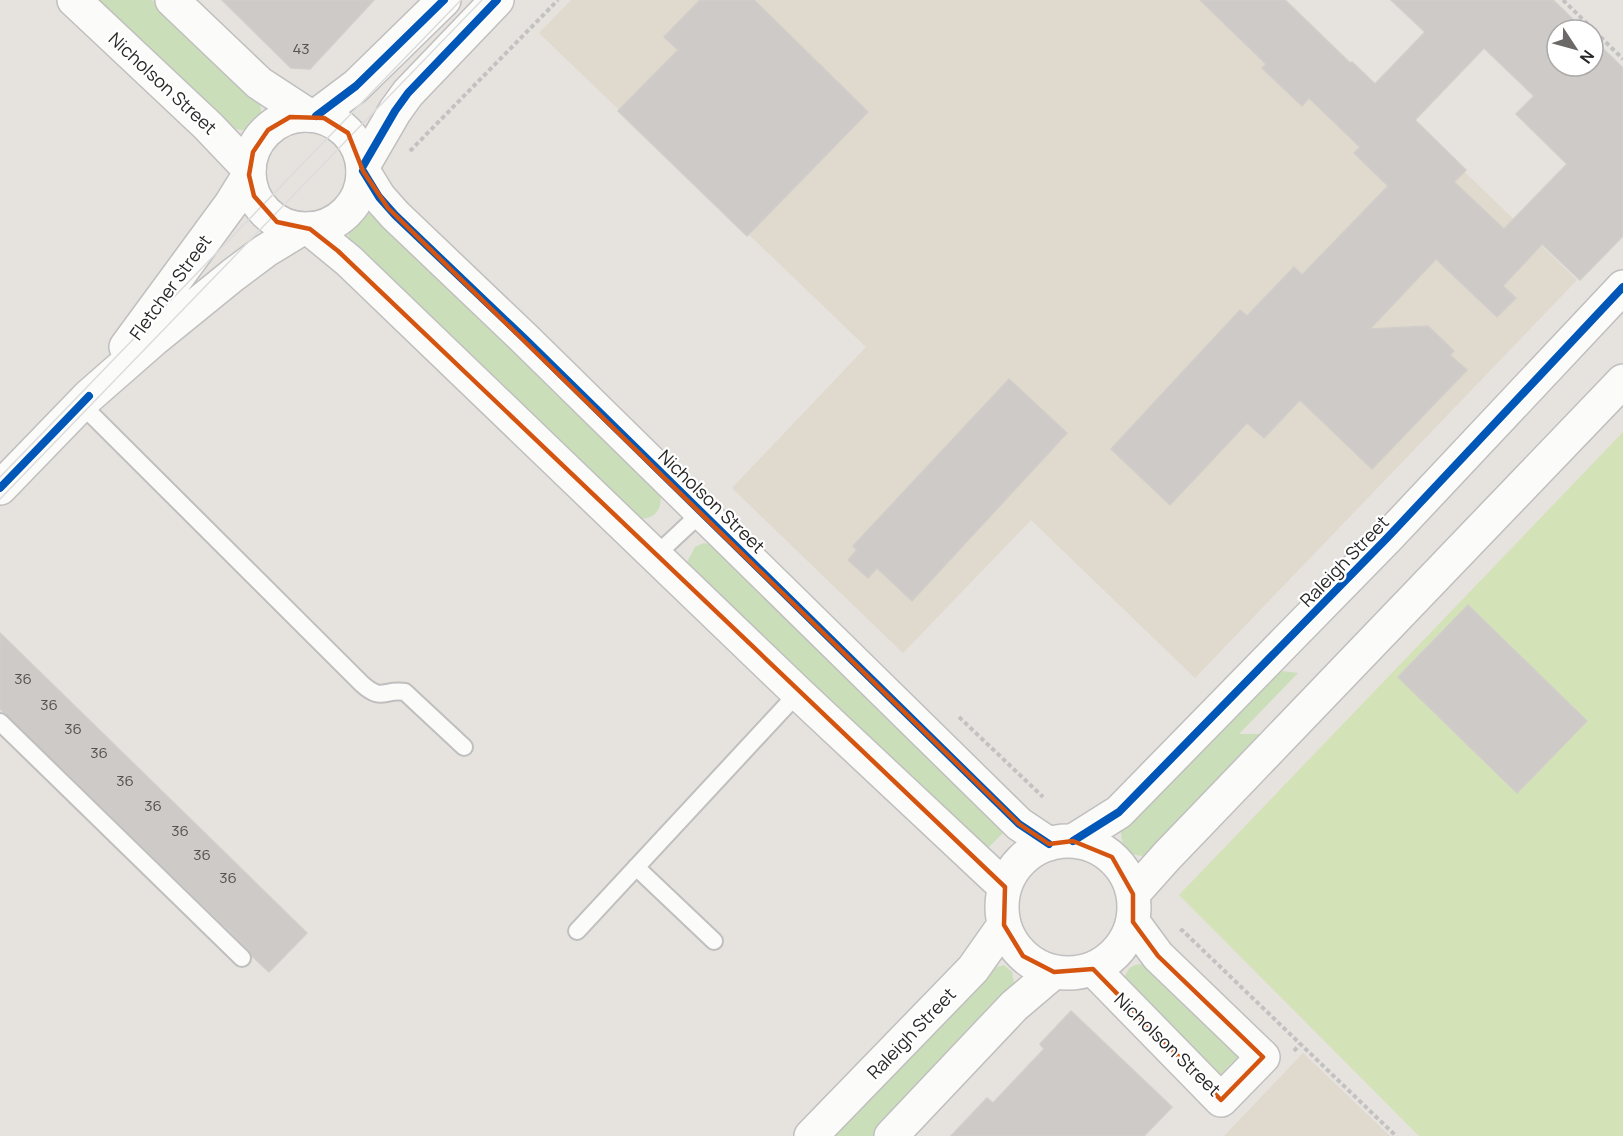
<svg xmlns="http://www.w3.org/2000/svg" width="1623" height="1136" viewBox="0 0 1623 1136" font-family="Manrope,sans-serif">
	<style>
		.education { fill: #e0d9cd }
		.green { fill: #cadfb9 }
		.pitch { fill: #d4e2b8 }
		.building { fill: #cdcac7; stroke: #d1ceca; stroke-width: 1.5; fill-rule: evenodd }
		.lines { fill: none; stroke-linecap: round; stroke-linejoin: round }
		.lane-casing { stroke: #c0bfbf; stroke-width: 20 }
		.street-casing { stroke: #c0bfbf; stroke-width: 36 }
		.secondary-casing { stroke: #c0bfbf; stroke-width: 36 }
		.path { stroke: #c3c2c2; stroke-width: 4; stroke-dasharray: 4.5 3; stroke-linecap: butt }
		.lane { stroke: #fbfbfa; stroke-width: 16 }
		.street { stroke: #fbfbfa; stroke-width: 33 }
		.secondary { stroke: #fbfbfa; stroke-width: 33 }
		.tram { stroke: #dddcdd; stroke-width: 1.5 }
		.cycleway-casing { stroke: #fff; stroke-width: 11 }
		.cycleway { stroke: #0057b8; stroke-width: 8 }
		.marked { fill: none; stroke: #d5540f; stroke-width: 4.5; stroke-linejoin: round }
		.labels { text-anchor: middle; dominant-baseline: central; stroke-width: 4.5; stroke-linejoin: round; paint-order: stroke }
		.number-label { font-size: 15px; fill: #525150 }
		.street-label { font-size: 18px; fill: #282828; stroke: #fff }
	</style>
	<rect width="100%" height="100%" fill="#e6e2de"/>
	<path class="education" d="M571,0H1286L1577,280L1195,678L1031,520L903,653L732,488L866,347L539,33Z
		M1303,1053L1390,1136H1224Z"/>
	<path class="green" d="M95,0H152L259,102C267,124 250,136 230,127Z
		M366,213L376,215L660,494C663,509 655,518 641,519L350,243C345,229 354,219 366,213Z
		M704,543L716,546L1009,827L982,854L686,564L695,547Z
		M1273,670L1298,673L1239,734H1269L1151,855C1128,859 1120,846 1121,826Z
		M1142,964L1154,968L1240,1053V1061L1225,1076H1220L1124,984C1125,971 1129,965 1142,964Z
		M1004,965L1012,972L1015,988L875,1136H827L986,970Z"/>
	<path class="pitch" d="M1623,432V1136H1419L1179,895Z"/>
	<path class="building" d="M222,0H374L310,69L291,68Z
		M700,0H754L868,112L747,236L618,111L678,50L664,37Z
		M1200,0H1285L1350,63L1352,62L1375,84L1425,32L1391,0H1553L1584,30H1557V66H1593V39L1623,68V236L1580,280L1542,244L1503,286L1516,298L1497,317L1436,259L1370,329L1428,326L1454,351L1450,355L1467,370L1372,469L1300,400L1264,438L1247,423L1170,505L1111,449L1240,310L1247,316L1294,267L1302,275L1388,186L1354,153L1360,147L1309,98L1302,106L1262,68L1266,64ZM1484,48L1534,96L1516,114L1567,164L1504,229L1454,182L1466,170L1415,120Z
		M1009,379L1067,433L912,601L877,568L868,578L848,560L857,550L853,546Z
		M1468,605L1587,721L1517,793L1398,677Z
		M0,633L307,933L269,972L252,956L249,950L0,709Z
		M1071,1011L1172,1107L1144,1136H951L987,1098L993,1103L1044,1049L1040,1044Z"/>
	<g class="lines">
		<g class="lane-casing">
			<path id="lane" d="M81,404L362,684C382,702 383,689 405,692L464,747
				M656,555L701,513
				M0,722L242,958
				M636,867L714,941
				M577,931L798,693"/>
		</g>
		<g class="street-casing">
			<path id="street" d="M74,0L208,126L249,169
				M172,0L259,83L308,115
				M363,171L379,197L395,215L525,339L1019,824L1049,844
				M310,229L349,261L798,693L1005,887
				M1002 907a66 66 0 1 1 132 0a66 66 0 1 1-132 0Z
				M1073,841L1119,812L1388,537L1623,287
				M1133,894L1167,856L1623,381
				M1093,969L1221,1100L1263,1057L1158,956L1133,922
				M811,1136L973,969L1004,925
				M891,1136L1014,1006L1054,972"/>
		</g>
		<g class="secondary-casing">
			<path id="secondary" d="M249 172a57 57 0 1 1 114 0a57 57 0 1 1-114 0Z
				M316,116L356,86L444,0
				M363,166L395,111L408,93L497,0
				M126,347L231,204L249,175
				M0,488L89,396L153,340L233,275L265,251L301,229"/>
		</g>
		<path class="path" d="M1563,0L1623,59
			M410,151L558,0
			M959,717L1043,797
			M1181,932L1182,930L1396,1136
			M1294,1051L1300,1044"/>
		<use href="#lane" class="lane"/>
		<use href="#street" class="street"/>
		<use href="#secondary" class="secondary"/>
		<path class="tram" d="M0,477L461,0
			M0,499L482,0"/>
		<g class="cycleway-casing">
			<path id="cycleway" d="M316,116L356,86L444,0
				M363,166L395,111L408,93L497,0
				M363,171L379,197L395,215L525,339L1019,824L1049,844
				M0,488L89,396
				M1073,841L1119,812L1388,537L1623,287"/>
		</g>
		<use href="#cycleway" class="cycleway"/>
	</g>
	<path class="marked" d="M290,117L324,118L348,133L363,171L388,208L1019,824L1049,844L1073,841L1112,857L1133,894V922L1158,956L1263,1057L1221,1100L1093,969L1054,972L1023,956L1004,925L1005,887L338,251L310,229L277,222L254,196L249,175L253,152L268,130Z"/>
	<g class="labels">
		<g class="number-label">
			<text x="301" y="48">43</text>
			<text x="23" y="678">36</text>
			<text x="49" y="704">36</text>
			<text x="73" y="728">36</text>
			<text x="99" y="752">36</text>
			<text x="125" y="780">36</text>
			<text x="153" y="805">36</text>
			<text x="180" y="830">36</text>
			<text x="202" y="854">36</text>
			<text x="228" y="877">36</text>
		</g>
		<g class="street-label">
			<text transform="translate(163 83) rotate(43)">Nicholson Street</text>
			<text transform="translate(170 287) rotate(-54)">Fletcher Street</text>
			<text transform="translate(712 501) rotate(44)">Nicholson Street</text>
			<text transform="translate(1344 561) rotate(-46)">Raleigh Street</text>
			<text transform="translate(911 1033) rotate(-46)">Raleigh Street</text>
			<text transform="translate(1168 1044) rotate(44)">Nicholson Street</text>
		</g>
	</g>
	<g transform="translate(1575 48) rotate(126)"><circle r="28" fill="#ffffff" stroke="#a9a9a9" stroke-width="1.5"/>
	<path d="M0-4.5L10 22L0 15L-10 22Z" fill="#6a6968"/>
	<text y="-9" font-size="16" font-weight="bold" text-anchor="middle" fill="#282828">N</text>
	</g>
</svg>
